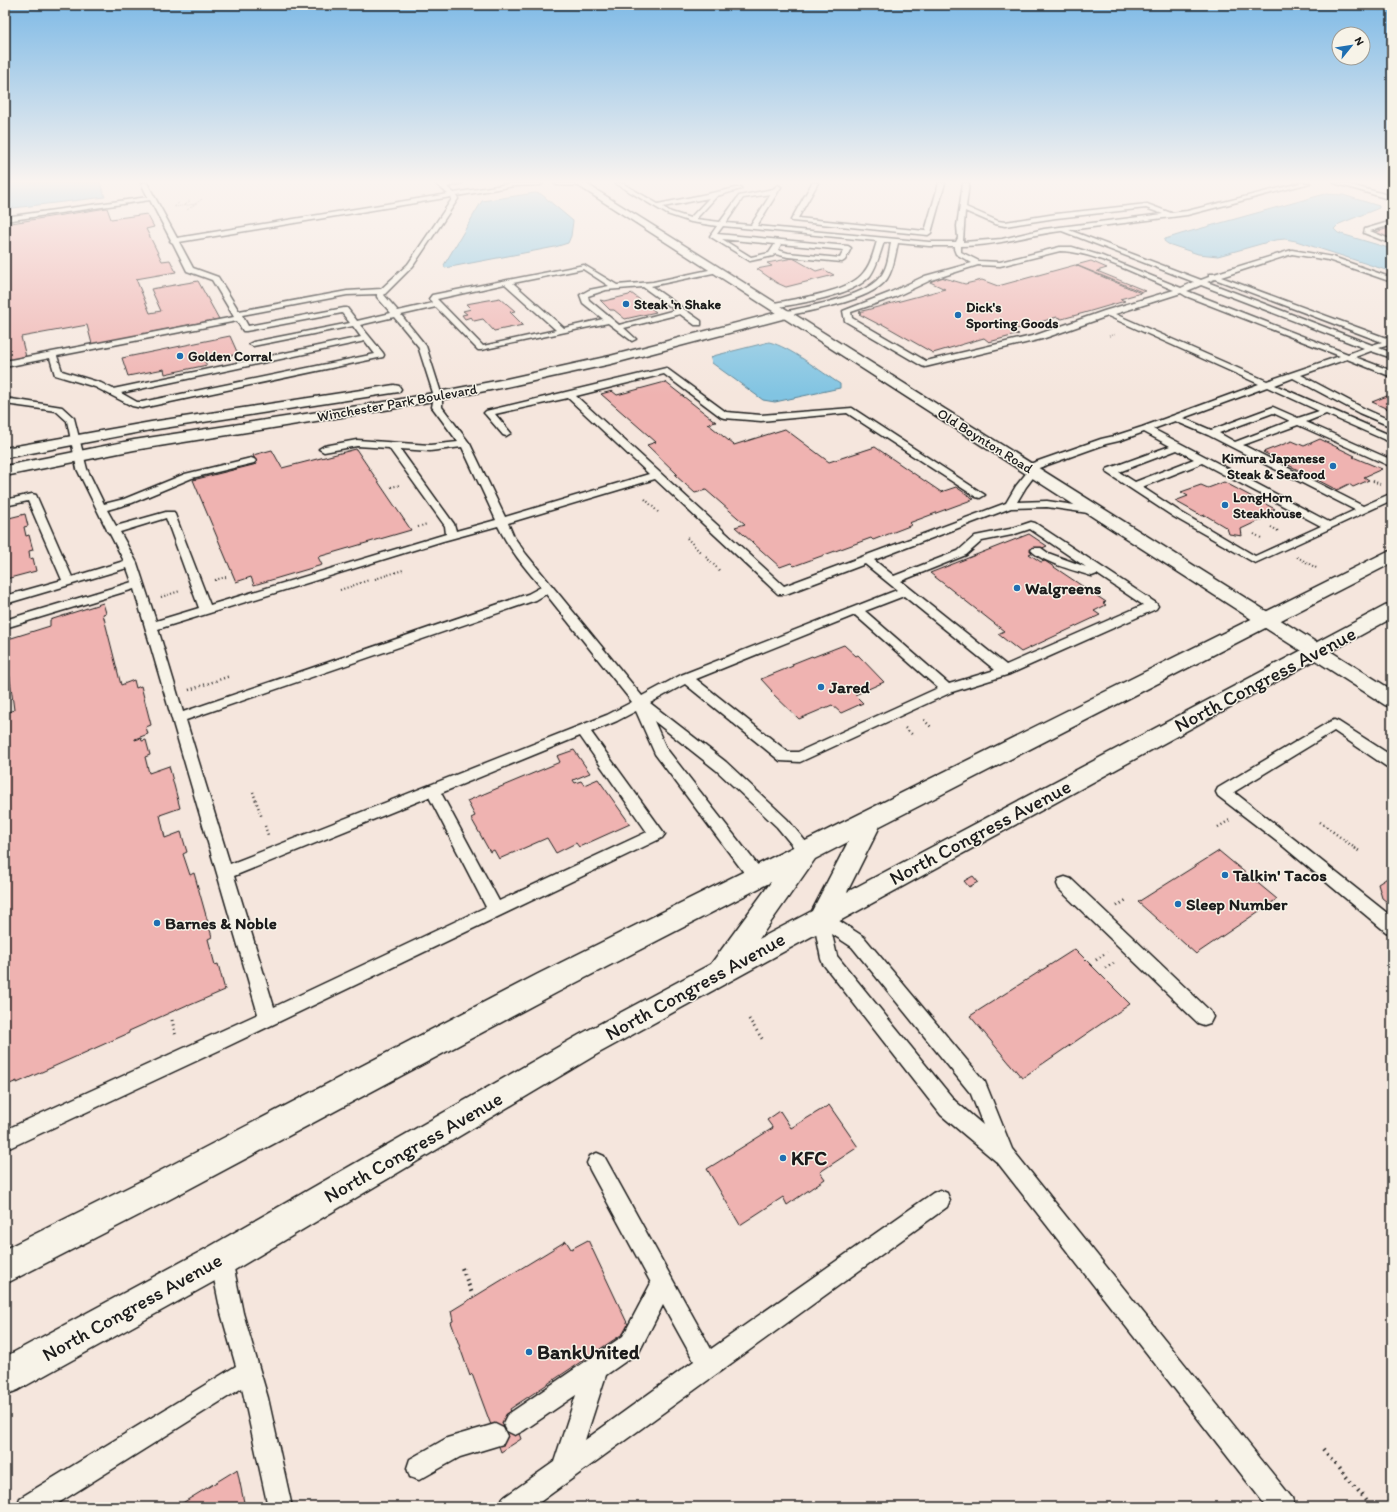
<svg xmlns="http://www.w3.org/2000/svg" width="1397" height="1512" viewBox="0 0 1397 1512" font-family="Itim,sans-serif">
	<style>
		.water { fill: #81c4e2; stroke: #598193 }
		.building { fill: #efb3b1; stroke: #1c1c1c }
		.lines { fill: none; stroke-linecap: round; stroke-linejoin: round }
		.service-casing { stroke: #1c1c1c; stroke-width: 3 }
		.minor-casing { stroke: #1c1c1c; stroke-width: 3 }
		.tertiary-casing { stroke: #1c1c1c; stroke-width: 3 }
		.secondary-casing { stroke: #1c1c1c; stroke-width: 3 }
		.path-far5 { stroke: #1c1c1c; stroke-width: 1; stroke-dasharray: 0.5 1.5; stroke-linecap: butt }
		.path-far4 { stroke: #1c1c1c; stroke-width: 1.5; stroke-dasharray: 0.5 2; stroke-linecap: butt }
		.path-far3 { stroke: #1c1c1c; stroke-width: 2; stroke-dasharray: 1 2.5; stroke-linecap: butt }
		.path-far2 { stroke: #1c1c1c; stroke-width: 2.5; stroke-dasharray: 1 3; stroke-linecap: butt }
		.path-far1 { stroke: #1c1c1c; stroke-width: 3; stroke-dasharray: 1 3.5; stroke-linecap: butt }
		.path { stroke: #1c1c1c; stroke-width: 4; stroke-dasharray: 1.5 4.5; stroke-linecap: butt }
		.service { fill: #f7f3e8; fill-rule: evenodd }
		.minor { fill: #f7f3e8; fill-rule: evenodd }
		.tertiary { fill: #f7f3e8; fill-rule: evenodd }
		.secondary { fill: #f7f3e8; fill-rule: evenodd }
		.poi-dot { fill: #1f6fb2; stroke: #f7f3e8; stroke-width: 1.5 }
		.labels { text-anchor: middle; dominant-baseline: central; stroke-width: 3; stroke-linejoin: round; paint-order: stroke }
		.far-poi-label { font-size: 14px; font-weight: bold; fill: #1c1c1c; stroke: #f7f3e8; text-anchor: start }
		.far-street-label { font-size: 14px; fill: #1c1c1c; stroke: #f7f3e8 }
		.poi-label { font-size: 17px; font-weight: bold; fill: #1c1c1c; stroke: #f7f3e8; text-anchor: start }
		.near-street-label { font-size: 20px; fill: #1c1c1c; stroke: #f7f3e8 }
		.near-poi-label { font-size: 20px; font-weight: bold; fill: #1c1c1c; stroke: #f7f3e8; text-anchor: start }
	</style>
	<rect width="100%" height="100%" fill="#f5e6dd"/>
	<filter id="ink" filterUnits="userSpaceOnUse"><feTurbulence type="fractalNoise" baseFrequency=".025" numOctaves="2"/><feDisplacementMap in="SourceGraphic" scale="8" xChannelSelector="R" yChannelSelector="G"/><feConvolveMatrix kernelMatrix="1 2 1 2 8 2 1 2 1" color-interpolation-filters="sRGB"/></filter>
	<g filter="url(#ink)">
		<path class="water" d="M5,183H100L105,197L5,209Z
			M535,193L541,194L573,221L571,236L568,243L555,247L445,268L444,265L482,201Z
			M1325,194L1343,195L1379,206V208L1339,224L1334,229L1338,233L1392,249V272L1296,241L1285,239L1275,240L1218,256L1198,254L1168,244L1164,241L1165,239L1181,234Z
			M769,342C790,347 821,372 840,384V388L775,402L763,400L712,363L711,358L713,356Z"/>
		<path class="building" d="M107,208L111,219L147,214L154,227L146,229L162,261L170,260L176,272L136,279L150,313L161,311L151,289L198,281L219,319L92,344L87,325L21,337L26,357L5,361V224Z
			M1392,227V239L1373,233Z
			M793,258L816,271L823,269L834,275L786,287L777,283L757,269L772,266L767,263Z
			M1091,261L1107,268L1097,271L1146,291L1142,292L1076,265Z
			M1075,265L1141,293L1120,299L1125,301L1084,313L1062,319L1057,317L1010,331L1019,334L989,342L984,338L933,353L882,324L880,325L859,314L861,313L859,312L945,289L930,282L941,277L965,284L982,280L998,286Z
			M631,293L656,312L625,319L614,310H610L600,300L604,301L629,295Z
			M500,298L515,311L510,312L523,325L494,331L483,319L474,321L471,317L465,319L462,315L467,314L463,311L471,309L466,304Z
			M230,336L238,354L204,361L207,365L165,374L164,369L128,376L122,358Z
			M665,382L716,422L708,424L734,445L785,429L829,462L875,447L941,492L956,487L974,499L909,523L912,525L873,540L871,538L794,566L791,563L780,567L735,527L745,524L706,490L695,493L675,475L677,474L647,445L656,442L601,394L612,391L617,395Z
			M1392,394V411L1372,402Z
			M1320,439L1355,456L1353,457L1382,469L1364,477L1369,480L1353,487L1349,484L1337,490L1263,452L1292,441L1304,446Z
			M356,449L411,530L318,557L322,565L254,585L251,577L236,582L193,480L257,464L253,455L272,450L282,468Z
			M1224,482L1275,509L1268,512L1273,514L1241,529L1242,536L1229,534L1227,528L1205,515L1202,516L1175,501L1188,496L1181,492L1201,485L1208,488Z
			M25,514L28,526L24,527L26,536L29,535L33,550L29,551L30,559L33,558L36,571L6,579L5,578V519Z
			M1029,534L1047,546L1029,554L1041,562L1045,561L1106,602L1103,603L1106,605L1094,611L1100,615L1021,652L998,634L1004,631L930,573Z
			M103,603L106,613L103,614L121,685L134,680L136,688L141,686L151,725L146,727L148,734L135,739V740L141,738L142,741L146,740L150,755L145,757L149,773L169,766L180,808L160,815L165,838L181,832L187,852L183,854L190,875L194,873L212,937L208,939L215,965L218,964L225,990L188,1006L187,1005L129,1031V1033L17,1083V1081L5,1086V713L14,710L5,640L50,626V620Z
			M844,645L856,656L858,655L884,682L855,695L863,703L841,713L832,705L799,719L771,692L772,691L761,679L793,666L792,664L812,656L813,657Z
			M574,750L590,773L573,780L575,783L581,781L584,785L598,779L630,824L579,847L576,843L556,853L547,838L499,859L494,850L490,852L471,818L475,816L467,801L560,762L557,756Z
			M1219,851L1277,899L1196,954L1138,902Z
			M1392,875V906L1382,898L1378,884Z
			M973,876L978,882L969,887L964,881Z
			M1075,949L1130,1004L1022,1078L970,1016Z
			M829,1105L858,1147L820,1172L825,1179L787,1205L783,1197L740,1225L707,1169L773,1128L767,1120L780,1111L791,1128Z
			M588,1240L630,1329L510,1409L521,1439L501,1452L472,1374L470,1376L451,1322L453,1321L451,1311L566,1241L571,1249Z
			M237,1469L245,1507H176L236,1470Z"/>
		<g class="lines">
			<g class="service-casing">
				<path id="service" d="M141,183H147L177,238L448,194L435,183H462L447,187L454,193L514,183H543L540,185L514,186L457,196L458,199L413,266L384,295L398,311L433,303L429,299L432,295L584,265L617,285L653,282L718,268V272L651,286L701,321V325H695L680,314L624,328L636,339L632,341L608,323L481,350H478L436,307L401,315L426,346L442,396V407L470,444L505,517L649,474L568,398L495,414L511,433L506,436L503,435L486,415L484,413L486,411L666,368L726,412L761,415L852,408L985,495L980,498L976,497L847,413L761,421L724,418L721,417L664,374L576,396L784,586L1006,503L1016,486L1028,471L1023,468L1024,466L1101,439L1114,436L1142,427L1259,384L1108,316L1042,339L925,367L922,366L845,321L843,311L889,293L925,276L972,263L956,254L954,249L955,246H929L898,243C895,255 894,268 887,279C871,301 812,310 786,316L782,314L783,312C809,306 863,298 880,277C888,268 889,253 891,242H884C880,253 877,266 870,276C853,296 797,304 772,308H769V304C794,299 849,293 864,272C871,264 874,251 877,241L723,226L717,234L848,246L851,248L845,260L842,262L788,257L775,254L773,256L750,261L711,237L710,236L717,226L691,222L667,214L615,183H622L658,204L741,187V189L717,196L696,219L720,222L739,196L773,189L778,185L781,187L757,226L929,242H956L958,238L957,226L963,183H969L966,207L998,221L1005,222L1056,214L1147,204L1171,213L1187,211L1300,183H1310L1187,215L1069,230L1201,280L1209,277V274H1214L1292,250L1333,257L1392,278V282L1328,260L1292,254L1221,277L1389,339H1392V345H1389L1379,348L1392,353V358L1371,351L1355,357L1392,371V377L1347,359L1301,375L1365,409L1392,421V427L1359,413L1293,378L1275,385L1392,436V443L1326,414L1306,422L1392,460V467L1298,425L1243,445L1363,506L1392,493V500L1255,563L1174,517L1107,473L1106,471L1107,469L1170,446L1144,432L1119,441L1106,444L1036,469L1038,471L1026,487L1017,502L1047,501L1095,508L1100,511L1095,514L1047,507L1011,508L874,560L894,576L958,551L975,536L1010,529L1031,522L1035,523L1156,603L1158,606L1156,609L1010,674L952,692L800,762L780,761L685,684L650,703L726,762L787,819L811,848L814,852L811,856L806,858L801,856L777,827L716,770L654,721L666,748L763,872L765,877L763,882L757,883L751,882L655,754L636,711L617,721L591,732L662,830L665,834L662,838L222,1049L5,1150V1130L258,1014L134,589L5,628V620L132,582L127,568L5,604V596L62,580L28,501L5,506V500L32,494L36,495L72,577L124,561L110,534L107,531V530L77,469L67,421L56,411L5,404V398L62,407L74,418L87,469L104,504L124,499L185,474L251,458L254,459L256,461L254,463L192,478L132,503L107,510L116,526L166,512H174L210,605L446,534L445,526L389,448L357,446L324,452L319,449L324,446L357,440L430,445L458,442L432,407L434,396L418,346L394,317L360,325L383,353L384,355L383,357L142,408L132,406L95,387L55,375L50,358L5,367V361L234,317L212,280L187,271L173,243L170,241L171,240L150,200L5,221V217L148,197ZM771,194L751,225L726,223L743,198ZM451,197L452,199L408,264L381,289L347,291L239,311L218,277L193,268L179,242ZM709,198L690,218L671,212L663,207ZM1146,208L1163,214L1044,229L1002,239L963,242L965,211L995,224L1005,226L1056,218ZM1061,231H1062L1194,282L1181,288L1102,256L1072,247H1060L1000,262L979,261L961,252V246C996,246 1028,235 1061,231ZM722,239L775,244L769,253L751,257ZM781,244L844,250L840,258L788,253L778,250ZM1060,251C1093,251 1142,277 1174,290L1104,311L1036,335L926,361L852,318L851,312L895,297L931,280L978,265L1000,266ZM583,269L609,286L589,290L580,295L583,303L603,319L564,328L513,283ZM1215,279L1382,342L1372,345L1207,282ZM505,284L556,330L483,346L437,299ZM1201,285L1364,348L1348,354L1187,291ZM643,287L675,310L619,325L589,300L588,296L606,290ZM1181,293L1186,296L1340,356L1267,381L1115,314ZM377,294V297L391,313L357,321L347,308H344L248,326L242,315L347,295ZM342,313L350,323L253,342L249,344L253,346L353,326L361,337L113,389L101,383L62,371L57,356L237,321L243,331H246ZM365,341L375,354L142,402H137L121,393ZM1267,387L1319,411L1298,418L1273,407L1211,430L1183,418ZM1273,413L1290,421L1235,442L1219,433ZM1175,421L1208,435L1355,510L1329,522L1153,429ZM462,447L496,520L456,531L454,524L400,449L430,451ZM1177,450L1194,459L1135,482L1119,472ZM1202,463L1321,526L1255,556L1182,513L1142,487ZM655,479L778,594H786L865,564L897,590L681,675L642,696L526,554L514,537L508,523ZM166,518L199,608L156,621L137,563L120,532ZM498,526C509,549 525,568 541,587L528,594L183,712L158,629L443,541ZM1030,529L1086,567L1048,553L1041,548H1033L1031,550C1041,562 1073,570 1088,575L1092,576L1097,574L1143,605L1006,665L901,581L966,555L982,541L1012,535ZM546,594L632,702L607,715L230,864L186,720L536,600ZM904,596L995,670L949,684L865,611ZM855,615L938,688L798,752H788L696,679ZM580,736L647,832L499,901L441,793ZM429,797L486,907L274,1007L234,876Z
					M554,183H583L584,184L581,186L557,185Z
					M812,183H818L798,218L925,231L939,183H945L931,233L928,235L792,221L791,220Z
					M1334,183H1343L1392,196V200Z
					M1392,221V225L1370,231L1392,240V244L1364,233L1365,229Z
					M1334,720L1339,722L1392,756V768L1387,767L1334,731L1234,792L1294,839L1392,917V934L1386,932L1284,847L1218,796L1216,792L1218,788L1329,722Z
					M1065,877L1071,879L1210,1011L1213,1017L1210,1023L1204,1025L1198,1023L1059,889L1057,884L1059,879Z
					M821,911L827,913L864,937L985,1082L1012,1149L1292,1498L1295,1507H1267L998,1163L941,1115L823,964L821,959L813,918L815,913ZM832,934L852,947L971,1094L983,1125L955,1101L837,956Z
					M597,1153L604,1156L711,1349L933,1193L940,1190L947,1193L950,1200L947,1207L533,1507H500L503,1498L554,1462L576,1395L523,1431L515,1435L507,1431L503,1423L507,1415L623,1336L651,1283L590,1170L587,1163L590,1156ZM663,1305L694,1361L585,1440L606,1375L639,1352Z
					M221,1248L228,1252L232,1259L243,1313L268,1398L292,1507H268L242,1388L52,1507H17L20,1498L236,1366L221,1313L210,1259L214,1252Z
					M495,1424L503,1428L507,1436L503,1444L460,1457L419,1480L410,1477L407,1468L410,1459L447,1438Z"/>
			</g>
			<g class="minor-casing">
				<path id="minor" d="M786,310L790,311L792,314L790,317L611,364L506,387L391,409L134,450L5,476V466L134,440L391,401L506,379L610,356Z
					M394,385L399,386L401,389L399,392L151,430L5,458V448L151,422Z"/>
			</g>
			<g class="tertiary-casing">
				<path id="tertiary" d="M574,183H585L1392,690V707L1385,705Z"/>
			</g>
			<g class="secondary-casing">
				<path id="secondary" d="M1392,551V563L880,826L847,892L1385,606L1392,604V618L599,1053L233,1271L18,1390L5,1395V1357L209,1247L579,1035L711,964L771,882L558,992L159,1205L5,1284V1249L137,1183L538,974L1386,552ZM848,842L812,911L759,939L815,859Z"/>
			</g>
			<path class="path-far5" d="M185,205L191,200
				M174,207L180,202
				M175,207L195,204
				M187,210L202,199"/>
			<path class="path-far4" d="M1109,336L1116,334"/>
			<path class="path-far3" d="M1373,481L1380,484
				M391,487L400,485
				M645,499L658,512
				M418,527L427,524
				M1271,527L1278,531
				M1254,534L1261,538
				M687,538L701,553
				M706,557L720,571
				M1297,557L1318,569
				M375,579L403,570
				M215,580L226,577
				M340,590L369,580
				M161,597L180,591"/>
			<path class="path-far2" d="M189,690L230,676
				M924,720L932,728
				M905,728L914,736
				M253,792L262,818
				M1320,822L1356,849
				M265,826L268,835
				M1218,827L1230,820"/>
			<path class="path-far1" d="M1354,848L1359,851
				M1117,906L1128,899
				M1096,960L1107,952
				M1105,968L1116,962
				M749,1019L763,1040
				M172,1020L176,1037"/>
			<path class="path" d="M462,1268L473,1296
				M1323,1449L1372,1507"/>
			<use href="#service" class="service"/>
			<use href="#minor" class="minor"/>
			<use href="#tertiary" class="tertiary"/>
			<use href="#secondary" class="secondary"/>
		</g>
	</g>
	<linearGradient id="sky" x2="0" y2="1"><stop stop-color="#7fbae6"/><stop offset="0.46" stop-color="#faf4f0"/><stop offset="1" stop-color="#faf4f0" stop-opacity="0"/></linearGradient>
	<rect width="1397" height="395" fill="url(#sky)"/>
	<g class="poi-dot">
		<circle cx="626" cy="304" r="4"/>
		<circle cx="958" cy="315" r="4"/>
		<circle cx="180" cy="356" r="4"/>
		<circle cx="1333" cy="466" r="4"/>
		<circle cx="1225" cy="505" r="4"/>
		<circle cx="1017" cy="588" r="4"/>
		<circle cx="821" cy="687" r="4"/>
		<circle cx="1225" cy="875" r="4"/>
		<circle cx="1178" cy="904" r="4"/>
		<circle cx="157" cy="923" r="4"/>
		<circle cx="783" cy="1158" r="4"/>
		<circle cx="529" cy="1352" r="4"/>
	</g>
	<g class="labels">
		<g class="far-poi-label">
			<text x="634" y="304">Steak 'n Shake</text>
			<text x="966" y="307">Dick's<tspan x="966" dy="16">Sporting Goods</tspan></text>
			<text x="188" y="356">Golden Corral</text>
			<text x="1325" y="458" text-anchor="end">Kimura Japanese<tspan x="1325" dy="16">Steak &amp; Seafood</tspan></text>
			<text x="1233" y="497">LongHorn<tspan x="1233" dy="16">Steakhouse</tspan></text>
		</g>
		<g class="far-street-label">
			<text transform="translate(397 403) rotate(-10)">Winchester Park Boulevard</text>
			<text transform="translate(985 441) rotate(32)">Old Boynton Road</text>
		</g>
		<g class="poi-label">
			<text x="1025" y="588">Walgreens</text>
			<text x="829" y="687">Jared</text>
			<text x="1233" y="875">Talkin' Tacos</text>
			<text x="1186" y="904">Sleep Number</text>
			<text x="165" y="923">Barnes &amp; Noble</text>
		</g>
		<g class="near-street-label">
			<text transform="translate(1265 679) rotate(-28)">North Congress Avenue</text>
			<text transform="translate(980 832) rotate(-28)">North Congress Avenue</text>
			<text transform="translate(695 986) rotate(-29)">North Congress Avenue</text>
			<text transform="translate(413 1147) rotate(-30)">North Congress Avenue</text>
			<text transform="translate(132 1307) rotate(-29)">North Congress Avenue</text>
		</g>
		<g class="near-poi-label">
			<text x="791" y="1158">KFC</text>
			<text x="537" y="1352">BankUnited</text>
		</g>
	</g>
	<rect width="1397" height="1512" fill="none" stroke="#f7f3e8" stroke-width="20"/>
	<rect x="10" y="10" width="1377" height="1492" fill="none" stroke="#1c1c1c" stroke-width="1.5" filter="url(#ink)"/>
	<g transform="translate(1351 46) rotate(60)"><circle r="19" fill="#f7f3e8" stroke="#9f9d96"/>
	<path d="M0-3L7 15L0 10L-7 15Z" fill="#1f6fb2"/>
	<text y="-6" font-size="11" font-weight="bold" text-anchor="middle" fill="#1c1c1c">N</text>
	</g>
</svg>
